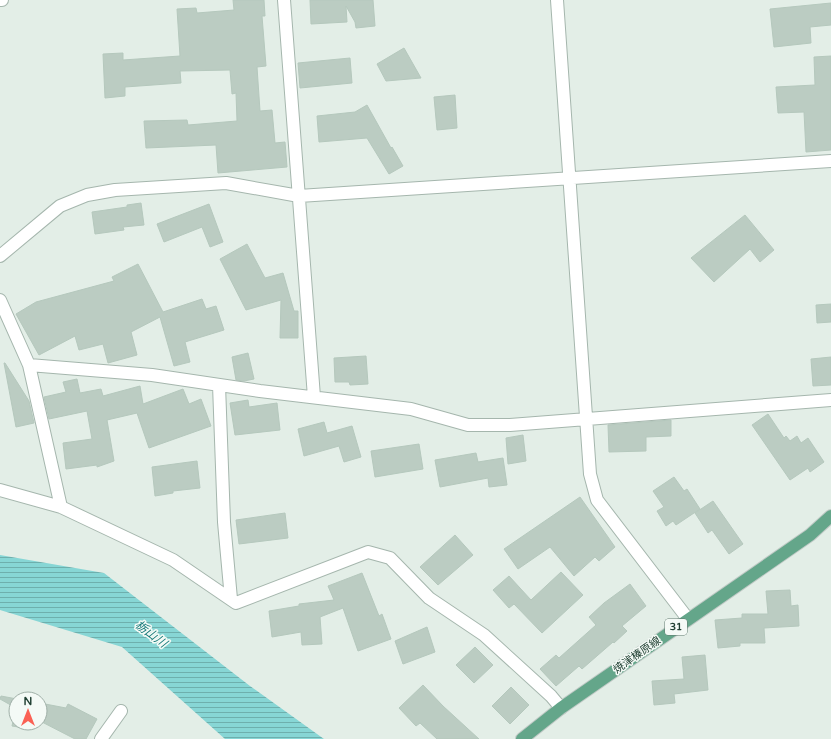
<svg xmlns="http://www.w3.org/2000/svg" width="831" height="739" viewBox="0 0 831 739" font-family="'Varela Round','Noto Sans JP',sans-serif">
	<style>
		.water { fill: url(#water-rules) }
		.building { fill: #bbccc2; stroke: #b5c8bd }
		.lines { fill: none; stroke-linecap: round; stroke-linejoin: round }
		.minor-casing { stroke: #a5b6ad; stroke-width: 14 }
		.major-casing { stroke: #c1cac6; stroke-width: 14 }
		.minor { stroke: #fff; stroke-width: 12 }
		.major { stroke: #64a68a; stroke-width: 12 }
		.labels { text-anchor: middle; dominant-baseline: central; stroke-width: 3; stroke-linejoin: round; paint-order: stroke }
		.shield { fill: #f4faf6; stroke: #60786e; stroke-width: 1 }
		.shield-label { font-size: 10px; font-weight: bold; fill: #214033 }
		.street-label { font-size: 11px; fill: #214033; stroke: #f4faf6 }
		.water-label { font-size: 12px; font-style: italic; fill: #177a7a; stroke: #f4faf6 }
	</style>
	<defs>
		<pattern id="water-rules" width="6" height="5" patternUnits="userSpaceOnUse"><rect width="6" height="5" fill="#87d6d5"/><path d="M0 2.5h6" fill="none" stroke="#6eafad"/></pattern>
	</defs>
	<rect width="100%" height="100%" fill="#e3eee7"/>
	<path class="water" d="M0,555L104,573L250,686L324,739H225L122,647L0,610Z"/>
	<path class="building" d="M233,0H264L265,16H262L266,66L257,67L260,111L272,110L275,143L285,142L287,167L218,173L216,145L146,148L144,121L187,120L188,125L237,121L236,93L232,94L230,70L180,71L181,83L125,87V96L105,98L103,54L123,53V60L180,56L177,9L196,8L197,13L234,10Z
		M310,0H373L375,26L356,28L355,22L346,6L347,22L311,24Z
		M831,3V25L810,27L811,43L774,47L770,9Z
		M404,48L421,78L386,81L377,64Z
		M831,56V150L806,152L804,112L778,113L776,87L815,85L814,57Z
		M350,58L352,83L300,88L298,63Z
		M455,95L457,128L437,130L434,97Z
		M367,105L391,148L392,147L403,166L389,174L367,138L319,142L317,116L355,112Z
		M141,203L144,225L123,227L124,230L95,234L92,212L127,207V205Z
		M209,204L223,242L210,247L202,227L164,242L157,224Z
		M745,215L774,250L760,262L750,249L714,282L691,258Z
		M247,244L265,278L283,273L294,311H298V338H280L281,300L246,310L220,259Z
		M138,264L163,312L202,299L206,309L216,306L224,330L185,342L190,362L174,366L160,317L131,332L137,355L108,363L103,344L79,350L75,336L39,355L16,314L36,302L114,281L112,277Z
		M831,304V322L817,323L816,305Z
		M248,353L254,379L244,381L236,380L232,357Z
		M366,356L368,384L350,385L349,382H335L334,358Z
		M831,357V385L813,386L811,359Z
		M4,363H5L29,401L34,423L16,427Z
		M77,379L80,393L101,389L103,396L140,386L143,404L183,389L189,404L201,399L211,426L149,448L137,413L107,420L114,461L97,467V465L66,469L63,443L92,439L87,411L49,419L44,397L66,392L63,382Z
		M248,400L249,407L277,403L280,430L235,435L230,403Z
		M768,414L784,438L786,436L790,441L797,436L801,443L808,438L824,462L810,472L808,468L790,480L752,425Z
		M671,420V436L646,437V451L609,452L608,425Z
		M324,422L327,433L352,426L361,457L344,462L339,446L304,456L298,429Z
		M523,435L526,461L508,464L506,438Z
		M419,444L423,469L375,477L371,451Z
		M476,453L478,462L503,458L507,485L489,487L488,478L440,487L435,460Z
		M197,461L200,488L173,491V493L155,496L152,467Z
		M674,477L684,491L687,489L700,509L676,525L673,521L666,526L657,511L664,507L653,491Z
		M580,497L615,547L599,561L595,557L574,576L550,547L518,569L504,549Z
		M713,501L743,544L729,554L712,530L708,533L695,513Z
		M285,513L288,538L239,544L236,520Z
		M455,535L473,555L438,585L420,567Z
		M561,572L583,595L542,633L514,604L509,608L493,590L509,576L531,600Z
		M362,573L379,616L382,614L391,639L358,651L343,608L320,617L322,644L302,645L301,632L272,637L269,611L299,606V604L334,600L328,586Z
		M630,584L646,606L622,626L627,631L614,643L613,642L582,669L579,666L556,686L540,669L556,655L559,658L596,625L589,617L604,603Z
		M790,590L791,606L798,605L799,626L764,628L765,643H740V646L718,648L715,620L742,618V614H768L766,591Z
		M427,627L435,652L403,664L395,641Z
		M475,647L493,665L474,683L456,665Z
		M705,655L708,690L674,694L675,703L654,705L652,681L684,679L682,657Z
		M423,685L443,706L479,739H437L420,723L416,726L399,708Z
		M511,687L529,705L510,724L492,706Z
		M1,696L17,699L16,723H32L31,729L12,726L16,708L0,699Z
		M40,703L66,708L68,704L97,719L86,739H75L40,721Z"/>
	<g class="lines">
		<g class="minor-casing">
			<path id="minor" d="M0,0H2
				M284,0L314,397
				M557,0L590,474L597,500L688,619
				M0,256L60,206L87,195L115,190L226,183L299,196L831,161
				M0,300L29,365L61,507
				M29,365L152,375L260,391L411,409L468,425H510L831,400
				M219,385L224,522L231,599
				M0,490L61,507L173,560L236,603L368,552L390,558L429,598L484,635L551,696L561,708
				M101,739L121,711"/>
		</g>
		<g class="major-casing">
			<path id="major" d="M522,739L561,708L810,535L831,516"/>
		</g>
		<use href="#minor" class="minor"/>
		<use href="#major" class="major"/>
	</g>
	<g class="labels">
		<rect class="shield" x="665" y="619" width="22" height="16" rx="3"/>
		<g class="shield-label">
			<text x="676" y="627">31</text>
		</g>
		<g class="street-label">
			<text transform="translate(637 655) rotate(-35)">焼津榛原線</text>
		</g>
		<g class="water-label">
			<text transform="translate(151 634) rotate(37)">栃山川</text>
		</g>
	</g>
	<g transform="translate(28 711)"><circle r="19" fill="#f4faf6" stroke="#a0b0a8"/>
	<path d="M0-3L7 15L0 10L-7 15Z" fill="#fa6154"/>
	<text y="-6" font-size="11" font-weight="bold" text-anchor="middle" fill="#214033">N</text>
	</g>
</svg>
